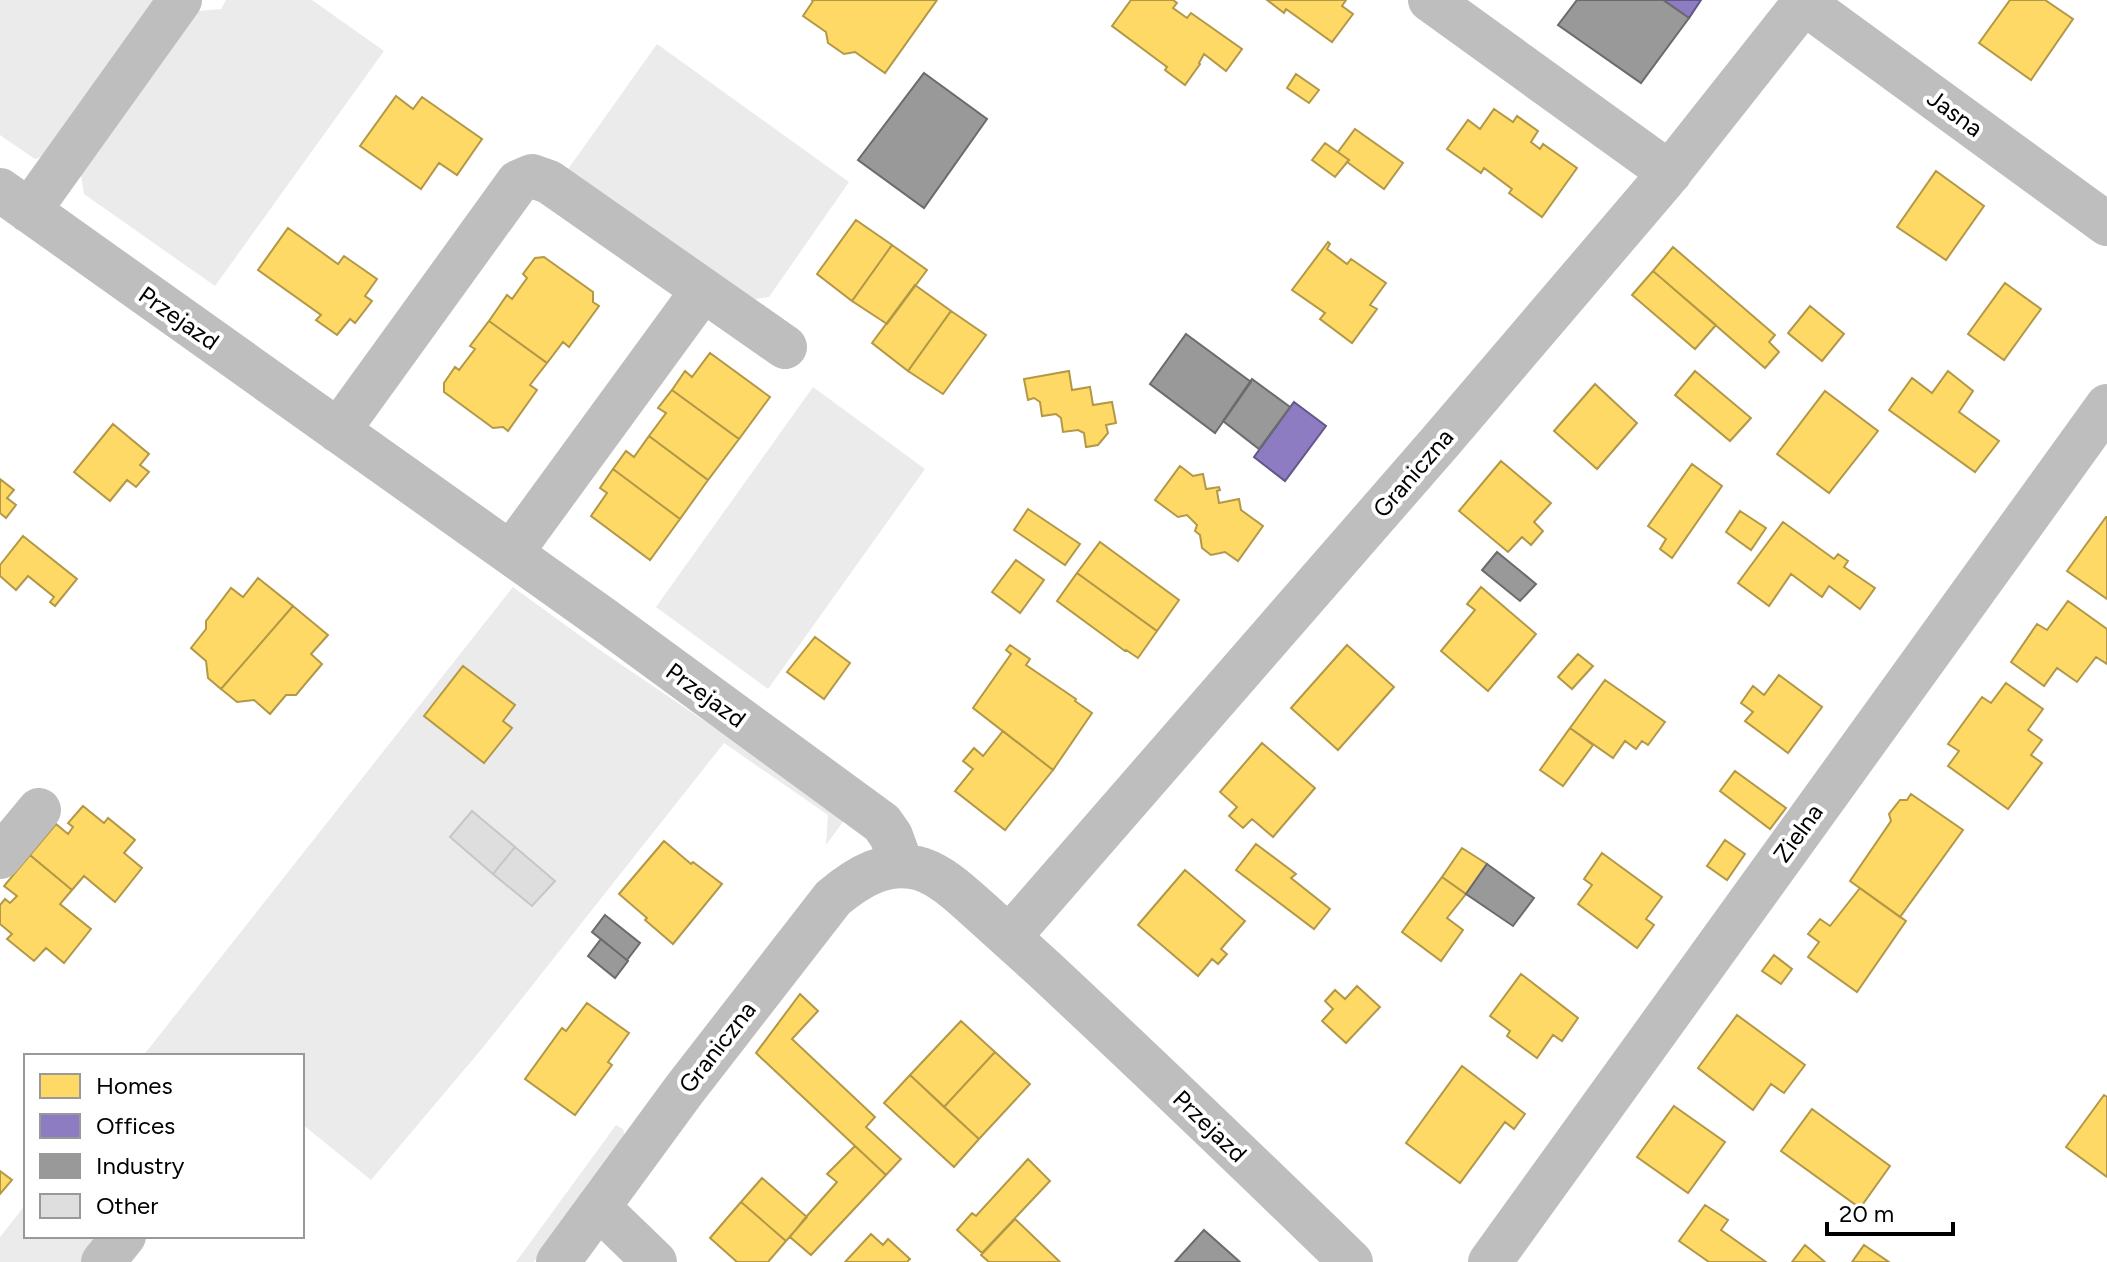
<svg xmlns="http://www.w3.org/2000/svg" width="2107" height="1262" viewBox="0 0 2107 1262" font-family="Figtree,sans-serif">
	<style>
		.green { fill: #ebebeb }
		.homes { fill: #ffd966; stroke: #b29847; stroke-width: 2 }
		.offices { fill: #8e7cc3; stroke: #635788; stroke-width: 2 }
		.industry { fill: #999; stroke: #6b6b6b; stroke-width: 2 }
		.building { fill: #dedede; stroke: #c6c6c6; stroke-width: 2 }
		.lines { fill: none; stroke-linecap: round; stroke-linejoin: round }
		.minor { stroke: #bebebe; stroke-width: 44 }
		.labels { text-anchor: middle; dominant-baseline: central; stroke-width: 8; stroke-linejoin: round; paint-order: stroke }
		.street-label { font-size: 24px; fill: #000; stroke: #fff }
	</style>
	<rect width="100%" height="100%" fill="#fff"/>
	<path class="green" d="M0,0H164L56,152L35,159L0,135Z
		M226,0H312L384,51L215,286L84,194L81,175L198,11L221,9Z
		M657,44L849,182L769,297L744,301L566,172Z
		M813,387L925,469L768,689L656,607Z
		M513,587L594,646L828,805L845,819L826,845L828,815L724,743L485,1045L371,1180L302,1124V1056H143Z
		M616,1125L623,1129L625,1137L534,1262H516Z
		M26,1204V1236H102L81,1262H0V1237Z"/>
	<path class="homes" d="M812,0H937L885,73L855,52L844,54L828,43L826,32L803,16L813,1Z
		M1131,0H1173L1177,3L1173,8L1187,18L1191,13L1242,49L1226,71L1204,54L1199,63L1200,64L1185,85L1165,70L1167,67L1112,26Z
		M1267,0H1346L1342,6L1353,14L1332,42L1286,9L1284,13Z
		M2010,0H2045L2073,19L2031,80L1979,43Z
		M1296,74L1319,90L1309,103L1287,88Z
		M396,96L413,109L422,97L482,139L457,175L439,163L421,189L360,146Z
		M1494,109L1513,122L1517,116L1538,131L1531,142L1540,149L1543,144L1577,168L1542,217L1509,193L1512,189L1484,168L1481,173L1447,149L1468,120L1480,129Z
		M1355,129L1403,163L1384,189L1347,162L1349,160L1338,152Z
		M1325,143L1349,160L1335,177L1312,160Z
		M1936,171L1984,206L1946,260L1897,227Z
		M856,220L892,245L852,301L817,274Z
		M288,228L338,264L344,256L377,279L365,296L372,301L355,323L350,319L337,335L316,320L321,315L258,270Z
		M1328,242L1330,244L1327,249L1347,264L1351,259L1386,283L1370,305L1377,309L1352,343L1320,319L1325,313L1292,290Z
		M892,245L927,270L887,324L852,301Z
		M1673,247L1775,335L1769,342L1779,352L1765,368L1653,271Z
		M544,257L593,292V302L599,306L569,347L563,342L547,363L489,321L507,295L512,299L527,278L523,274L535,258Z
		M1653,271L1716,325L1695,349L1632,295Z
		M2005,283L2041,309L2004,360L1968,334Z
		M915,285L951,311L908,371L872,343Z
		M1810,306L1844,334L1822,361L1788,333Z
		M951,311L986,335L943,394L908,371Z
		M489,321L547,363L530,385L537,390L508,431L503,427L493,428L444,392V383L455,367L459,370L475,349L470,346Z
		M710,353L770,397L739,439L672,390L685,371L692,377Z
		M1069,371L1072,390L1090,387L1093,405L1112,402L1116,423L1106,425L1108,433L1098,445L1086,447L1084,433L1078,430L1063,432L1061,418L1056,414L1042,416L1040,402L1034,398L1028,400L1024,379Z
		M1695,371L1751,418L1730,441L1675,395Z
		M1948,371L1973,391L1959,412L1999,441L1975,472L1889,410L1912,378L1932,393Z
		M1595,384L1637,423L1597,469L1554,431Z
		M672,390L739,439L708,480L649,436L666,413L658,408Z
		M1825,391L1878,431L1829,493L1777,454Z
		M113,424L149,454L140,465L149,472L136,487L127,480L110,501L74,472Z
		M649,436L708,480L680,519L613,469L626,451L634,457Z
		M1501,461L1551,503L1534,522L1543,531L1531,545L1522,537L1508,552L1459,511Z
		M1692,464L1722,486L1672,558L1660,549L1666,539L1648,526Z
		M1180,466L1193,476L1203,474L1206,489L1219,487L1220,490L1217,491L1219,503L1239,499L1241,510L1263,526L1238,561L1225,552L1211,555L1202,548L1200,535L1195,531L1197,525L1187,515L1178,517L1155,500Z
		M613,469L680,519L650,560L591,516L607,493L600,488Z
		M0,479L14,490L7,498L16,505L6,518L0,513Z
		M1028,509L1080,544L1065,565L1014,530Z
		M1740,511L1766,528L1751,550L1726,532Z
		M2106,517H2107V599L2067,571Z
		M1783,522L1834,559L1838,554L1848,561L1844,567L1875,588L1860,609L1829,586L1822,597L1791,574L1769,606L1738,583Z
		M23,536L77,579L55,606L50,602L54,597L28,576L16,590L0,576V565Z
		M1100,542L1179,600L1157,631L1077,573Z
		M1016,560L1044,580L1020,613L992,592Z
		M1077,573L1157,631L1138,658L1126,650L1125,651L1057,601Z
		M258,578L293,606L221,689L208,678L206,661L191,648L206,629V621L231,588L243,597Z
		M1481,587L1536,634L1488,691L1441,651L1475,610L1467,604Z
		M2068,601L2107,629V664L2096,657L2077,682L2057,668L2044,686L2011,662L2037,624L2047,630Z
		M293,606L328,635L311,654L322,664L296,695H286L270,714L254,700L237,702L221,689Z
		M815,637L850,663L824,699L787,672Z
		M1010,645L1030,659L1026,665L1076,699L1075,701L1092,713L1053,770L973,708L1011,654L1006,650Z
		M1347,645L1394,687L1338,750L1291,708Z
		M1578,654L1593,666L1572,689L1558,677Z
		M463,666L515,705L503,721L512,728L484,763L424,716Z
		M1779,675L1822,707L1788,753L1745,721L1753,712L1741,703L1753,686L1764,695Z
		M1605,680L1665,722L1648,745L1642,741L1636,749L1625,741L1613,758L1570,728Z
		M2006,683L2043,709L2028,730L2042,740L2031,755L2042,763L2008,809L1948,766L1959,751L1948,744L1982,697L1991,703Z
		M1570,728L1593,745L1563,786L1540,770Z
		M1003,731L1053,770L1005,830L955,791L973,769L963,761L974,748L983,756Z
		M1262,743L1315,788L1273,837L1252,819L1243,828L1229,816L1237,807L1220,792Z
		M1735,771L1786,808L1770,829L1720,791Z
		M1911,794L1963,830L1900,917L1850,881L1891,821L1889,814L1900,800H1907Z
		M83,806L104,823L108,818L135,840L124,853L142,868L115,902L84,876L72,890L30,855L56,824L68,834L73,827L68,823Z
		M1725,840L1745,854L1727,880L1707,866Z
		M664,841L691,864L693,862L722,884L673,944L645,920L647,918L619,894Z
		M1256,844L1296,874L1291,878L1330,909L1314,929L1236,870Z
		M1462,848L1487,864L1466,894L1442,877Z
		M1602,853L1662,897L1646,919L1654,925L1637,948L1578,904L1592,885L1584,879Z
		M30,855L72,890L60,904L91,929L64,963L46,948L34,961L7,939L12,934L0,924V905L5,899L10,903L17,896L4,886Z
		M1185,870L1245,921L1221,949L1227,954L1218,964L1212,959L1198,976L1138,925Z
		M1442,877L1466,894L1447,918L1463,930L1441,961L1402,932Z
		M1860,888L1906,921L1857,992L1808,957L1819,942L1808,934L1820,919L1830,926Z
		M1774,955L1792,969L1781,984L1762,971Z
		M1521,974L1578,1018L1562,1041L1553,1035L1537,1058L1507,1036L1510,1031L1490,1016Z
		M1357,986L1380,1007L1346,1043L1322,1021L1333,1009L1325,1001L1335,990L1345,999Z
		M800,994L818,1011L792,1039L875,1117L866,1127L901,1159L886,1175L756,1053Z
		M587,1003L629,1033L608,1062L612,1065L575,1115L525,1079L562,1028L566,1031Z
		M1737,1015L1805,1065L1784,1093L1771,1084L1753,1110L1698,1068Z
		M961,1021L995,1052L944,1107L910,1075Z
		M995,1052L1030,1084L979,1139L944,1107Z
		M1462,1066L1525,1114L1514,1129L1505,1122L1460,1183L1406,1143Z
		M910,1075L979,1139L954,1167L884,1103Z
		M2104,1095L2107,1097V1177L2066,1147Z
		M1674,1106L1725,1142L1688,1193L1637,1157Z
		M1812,1109L1890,1166L1860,1208L1781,1151Z
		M855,1146L886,1175L811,1255L790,1237L806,1217L837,1182L827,1174Z
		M1028,1159L1050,1181L982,1253L957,1230L972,1213L976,1216Z
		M0,1171L12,1180L0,1194Z
		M762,1178L807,1217L786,1241L741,1202Z
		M741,1202L786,1241L768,1262H737L710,1238Z
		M1705,1205L1728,1220L1721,1230L1766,1262H1709L1679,1241Z
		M1015,1219L1060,1262H989L981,1255Z
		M871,1234L883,1245L888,1239L910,1259L907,1262H845Z
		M1805,1245L1825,1262H1792Z
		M1864,1245L1889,1262H1852Z"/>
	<path class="offices" d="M1663,0H1701L1689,18Z
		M1294,402L1326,426L1285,481L1254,457Z"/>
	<path class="industry" d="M1577,0H1663L1689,18L1641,83L1558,25Z
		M924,73L987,119L924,208L858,160Z
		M1186,334L1251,382L1215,433L1150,384Z
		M1252,379L1290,407L1259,449L1223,421Z
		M1497,552L1536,584L1520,601L1482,570Z
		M1487,864L1534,898L1513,926L1466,894Z
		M605,915L640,943L627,960L592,932Z
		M601,939L628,961L615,978L588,956Z
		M1204,1230L1240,1262H1175Z"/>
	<path class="building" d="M472,811L515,847L493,874L450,837Z
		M515,847L555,881L532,906L493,874Z"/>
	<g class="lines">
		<path class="minor" d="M1430,0L1670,173
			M1804,3L2107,224
			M0,190L606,621L882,823L891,836L902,866
			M29,211L180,0
			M338,431L518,182L532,176L549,182L785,347
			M511,553L703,290
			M0,857L39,810
			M1009,937L1441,441L1662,182L1806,0
			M598,1207L655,1262
			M103,1262L124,1236
			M558,1262L684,1090L833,898C858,877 887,859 921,869C944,877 962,895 980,911C1001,930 1022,949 1043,968C1147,1065 1249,1163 1351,1262
			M1490,1262L2107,406"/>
	</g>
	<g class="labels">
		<g class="street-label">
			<text transform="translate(1955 113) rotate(36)">Jasna</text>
			<text transform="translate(179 318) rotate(35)">Przejazd</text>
			<text transform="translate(1413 473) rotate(-49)">Graniczna</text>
			<text transform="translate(706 695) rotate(36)">Przejazd</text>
			<text transform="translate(1798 833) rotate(-54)">Zielna</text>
			<text transform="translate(717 1047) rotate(-52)">Graniczna</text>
			<text transform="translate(1210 1126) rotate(44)">Przejazd</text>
		</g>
	</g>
	<rect x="24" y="1054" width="280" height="184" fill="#ffffff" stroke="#999999" stroke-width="2"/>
	<rect x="40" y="1074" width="40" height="24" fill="#ffd966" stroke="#999999" stroke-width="2"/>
	<text x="96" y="1094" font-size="24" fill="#000000">Homes</text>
	<rect x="40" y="1114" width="40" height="24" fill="#8e7cc3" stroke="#999999" stroke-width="2"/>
	<text x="96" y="1134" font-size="24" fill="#000000">Offices</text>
	<rect x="40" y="1154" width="40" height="24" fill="#999999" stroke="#999999" stroke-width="2"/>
	<text x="96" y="1174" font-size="24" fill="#000000">Industry</text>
	<rect x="40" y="1194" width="40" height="24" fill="#dedede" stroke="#999999" stroke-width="2"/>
	<text x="96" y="1214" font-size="24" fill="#000000">Other</text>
	<path d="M1827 1222v12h126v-12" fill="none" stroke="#000000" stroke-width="4"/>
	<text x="1839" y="1222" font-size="24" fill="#000000" stroke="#ffffff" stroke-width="6" paint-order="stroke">20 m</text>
</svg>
